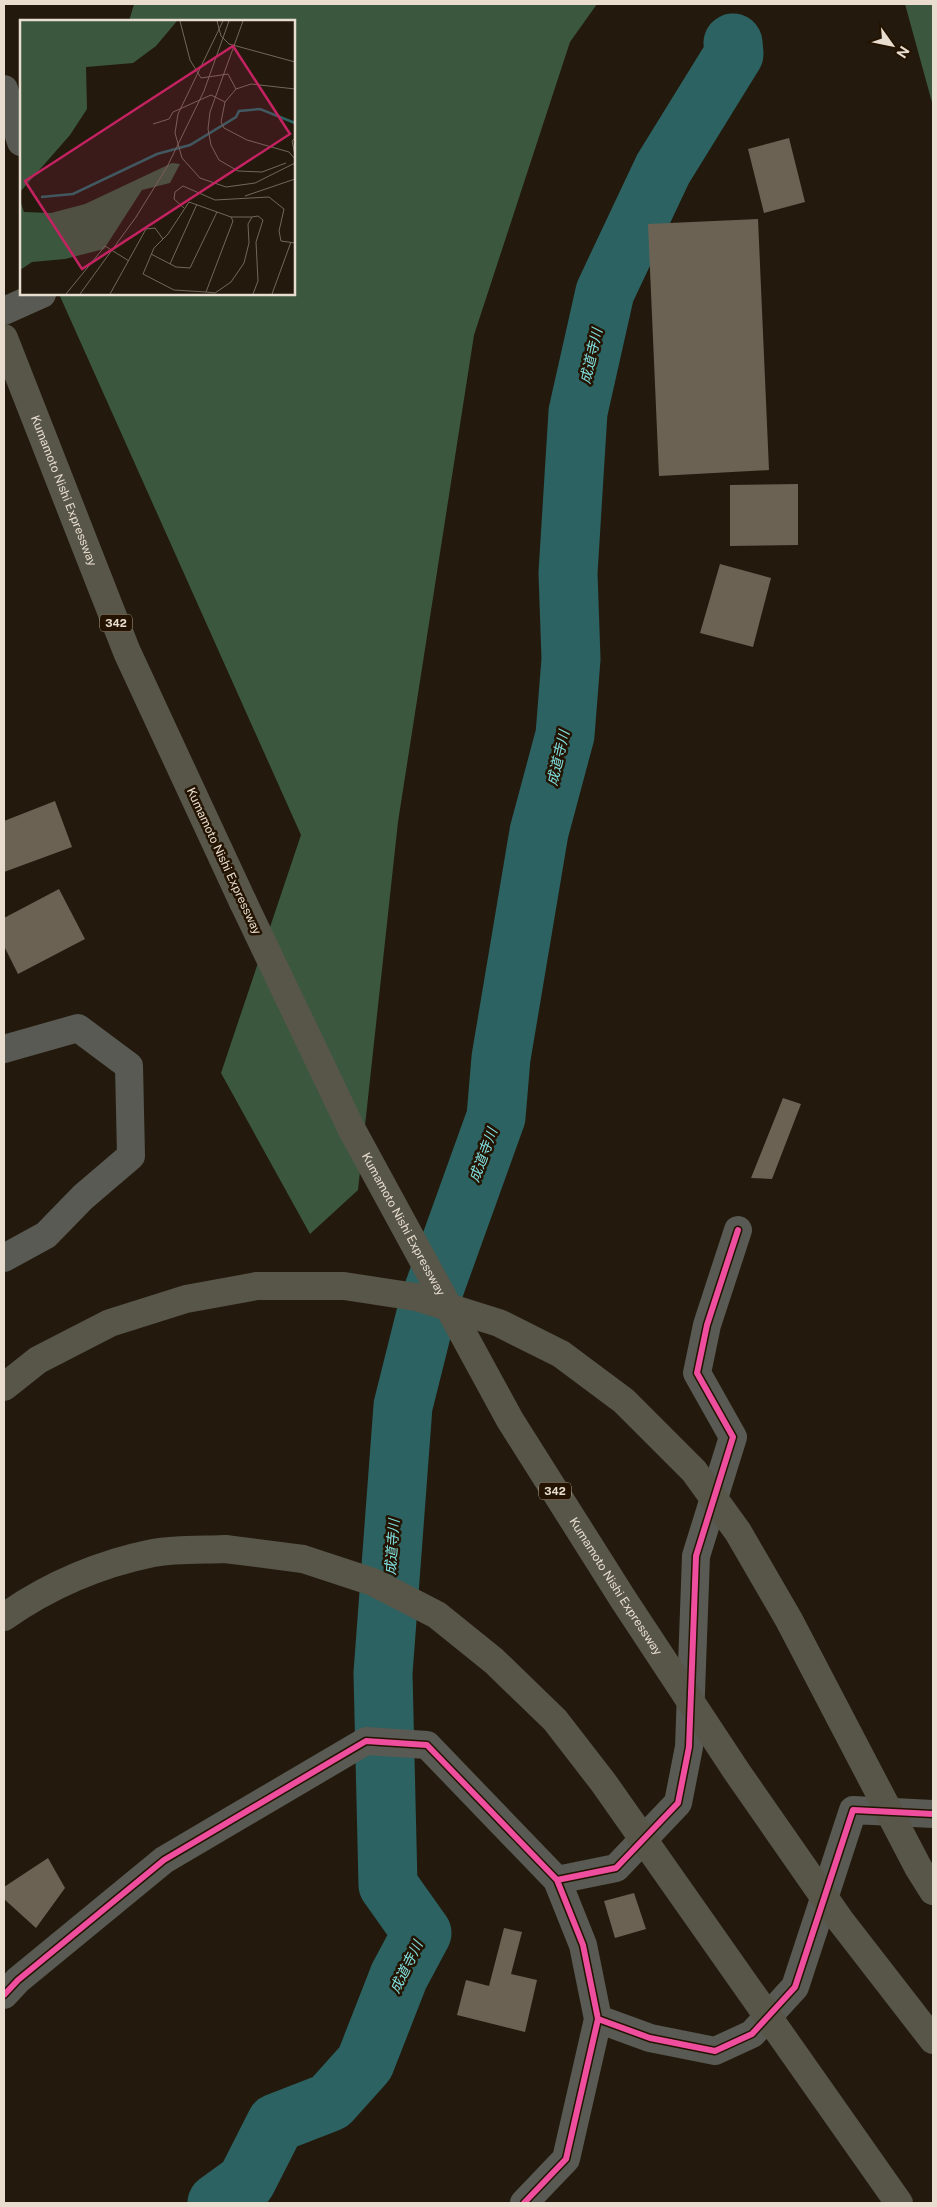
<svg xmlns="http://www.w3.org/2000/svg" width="937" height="2207" viewBox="0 0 937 2207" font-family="'Public Sans','Noto Sans JP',sans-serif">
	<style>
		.forest { fill: #3b583e }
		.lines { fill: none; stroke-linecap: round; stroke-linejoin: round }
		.river { stroke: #2c6261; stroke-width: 59 }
		.building { fill: #6b6254 }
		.minor { stroke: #595a53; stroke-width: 28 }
		.highway { stroke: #575649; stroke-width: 28 }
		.highway-bridge { stroke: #575649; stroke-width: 28 }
		.cycleway-casing { stroke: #231300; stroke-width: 9 }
		.cycleway { stroke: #ef4d9e; stroke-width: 6 }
		.labels { text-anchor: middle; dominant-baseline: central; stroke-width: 5; stroke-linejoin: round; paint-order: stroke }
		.shield { fill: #231300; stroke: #ada090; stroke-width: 1 }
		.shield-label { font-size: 11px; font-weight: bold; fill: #e8ddce }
		.street-label { font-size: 12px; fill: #e8ddce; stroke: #231300 }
		.water-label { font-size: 14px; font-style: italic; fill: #80e0e1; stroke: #231300 }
		.inset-river { fill: none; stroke: #2c6261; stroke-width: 2.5 }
		.inset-road { fill: none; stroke: #72685a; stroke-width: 1 }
		.view { fill: #c42261; fill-opacity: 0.15; stroke: #c42261; stroke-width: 2.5 }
		.inset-edge { fill: none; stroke: #e8ddce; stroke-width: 2.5 }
	</style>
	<rect width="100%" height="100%" fill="#231a0d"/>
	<path class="forest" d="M134,4H597L570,42L474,335L398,822L358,1190L310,1234L221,1073L301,835L59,294H294V21H129Z
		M905,4H933V106Z"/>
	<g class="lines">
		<path class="river" d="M217,2203L246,2182L276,2123L330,2102L365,2063L399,1976L422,1933L388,1885L383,1673L403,1406L428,1306L496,1117L501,1058L539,832L565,735L571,659L568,573L578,412L605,292L663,169L734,54L733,43"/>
	</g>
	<path class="building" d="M789,138L805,202L764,213L748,149Z
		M758,219L769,470L659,476L648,224Z
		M798,484V545L730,546V485Z
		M720,564L771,578L753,647L700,633Z
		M55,801L72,847L4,872V821Z
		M59,889L85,939L18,974L4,946V918Z
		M783,1098L801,1104L772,1179L751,1178Z
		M48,1858L65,1888L36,1928L4,1899V1887Z
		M634,1893L646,1929L615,1938L604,1901Z
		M504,1928L522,1932L511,1974L537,1980L525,2032L457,2015L466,1980L489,1986Z"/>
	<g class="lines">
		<path class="minor" d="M4,89L21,142
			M4,311L42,294
			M4,1049L78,1028L129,1066L131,1156L83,1197L46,1235L4,1258
			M557,1880L616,1868L678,1803L689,1747L696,1556L733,1437L697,1373L707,1325L738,1230
			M4,1995L18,1980L164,1860L366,1741L427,1745L557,1880L583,1945L598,2019L566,2159L524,2203
			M598,2019L650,2038L715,2051L752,2034L795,1987L853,1810L933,1814"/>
		<g class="highway">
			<path id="s1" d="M4,338L127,652L243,902"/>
			<path d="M4,1387L38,1360L110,1323L186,1299L257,1286"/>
			<path d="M4,1617C48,1586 99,1564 153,1553C176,1549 202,1550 225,1549"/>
		</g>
		<g class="highway-bridge">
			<path id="s2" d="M243,902L351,1128L510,1420L623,1599L737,1772L840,1920L933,2040"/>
			<path d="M257,1286H344L416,1297L499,1323L561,1354L624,1401L694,1471L738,1532L789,1620L918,1867L933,1891"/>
			<path d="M225,1549L303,1559L373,1582L437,1615L494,1661L555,1720L603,1782L899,2203"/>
		</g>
		<g class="cycleway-casing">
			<path id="cycleway" d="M557,1880L616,1868L678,1803L689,1747L696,1556L733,1437L697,1373L707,1325L738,1230
				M4,1995L18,1980L164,1860L366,1741L427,1745L557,1880L583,1945L598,2019L566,2159L524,2203
				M598,2019L650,2038L715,2051L752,2034L795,1987L853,1810L933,1814"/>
		</g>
		<use href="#cycleway" class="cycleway"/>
	</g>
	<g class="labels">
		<g class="shield">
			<rect x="100" y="614.5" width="32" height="17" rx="4"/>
			<rect x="539" y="1482.5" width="32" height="17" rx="4"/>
		</g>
		<g class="shield-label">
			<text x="116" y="623">342</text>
			<text x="555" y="1491">342</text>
		</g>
		<g class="street-label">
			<text stroke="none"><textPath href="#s1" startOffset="164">Kumamoto Nishi Expressway</textPath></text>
			<text transform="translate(224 861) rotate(65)">Kumamoto Nishi Expressway</text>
			<text stroke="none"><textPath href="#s2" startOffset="360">Kumamoto Nishi Expressway</textPath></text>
			<text stroke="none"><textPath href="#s2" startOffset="780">Kumamoto Nishi Expressway</textPath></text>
		</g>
		<g class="water-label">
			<text transform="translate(591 356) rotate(-77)">成道寺川</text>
			<text transform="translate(558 758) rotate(-77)">成道寺川</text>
			<text transform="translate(483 1155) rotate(-70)">成道寺川</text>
			<text transform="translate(392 1547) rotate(-86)">成道寺川</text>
			<text transform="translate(406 1967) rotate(-64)">成道寺川</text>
		</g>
	</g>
	<g transform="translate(20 20)">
		<rect width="275" height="275" fill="#231a0d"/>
		<path d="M0,1H157L136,26L113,43L66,47L67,89L50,115L0,172ZM152,143L160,144L150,163L122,170L84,229L45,239L12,242L0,250V180L4,192L31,193L65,184Z" fill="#3b583e"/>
		<path class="inset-river" d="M21,177L53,174L137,134L170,125L216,97L219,91L240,89L275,103"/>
		<path class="inset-road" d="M160,1L170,40L181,58L208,54L216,69M197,1L201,16L209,24L275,42M203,1L158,94L155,113L162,138L180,158L206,167L235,163L275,143M223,1L190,92L188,109L191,125L199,140L218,151L242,152L266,143M275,69L231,64L216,69L205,82L201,102L204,108L227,120L269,132L275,139M133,104L149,99L153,92L191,75L205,82M275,118L272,121L275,135M225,176L275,159M164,188L154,179L155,172L163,166L195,180L249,177L264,189L259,211L261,221L275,223M211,197H232M131,234L156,247L170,248L197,192M150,244L177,184M186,272L213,201L211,197L169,182L148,214L134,228L123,254L154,270L186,272L195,273L211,262L224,243L229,223L228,204L232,197L238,196L243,200L236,222L238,261L233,274M46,274L85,226L109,241M60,274L116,197L147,147L184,71L209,1M90,274L126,209L135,208L143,219M252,274L271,222"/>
		<path class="view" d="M213,26L270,114L62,249L5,161Z"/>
		<rect width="275" height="275" class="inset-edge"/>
	</g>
	<rect width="937" height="2207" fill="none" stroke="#e8ddce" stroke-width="10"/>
	<g transform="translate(892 45) rotate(123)" stroke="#231300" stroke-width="4" paint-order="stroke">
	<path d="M0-4L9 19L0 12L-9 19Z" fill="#e8ddce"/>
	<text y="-8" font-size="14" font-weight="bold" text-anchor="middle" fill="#e8ddce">N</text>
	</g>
</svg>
